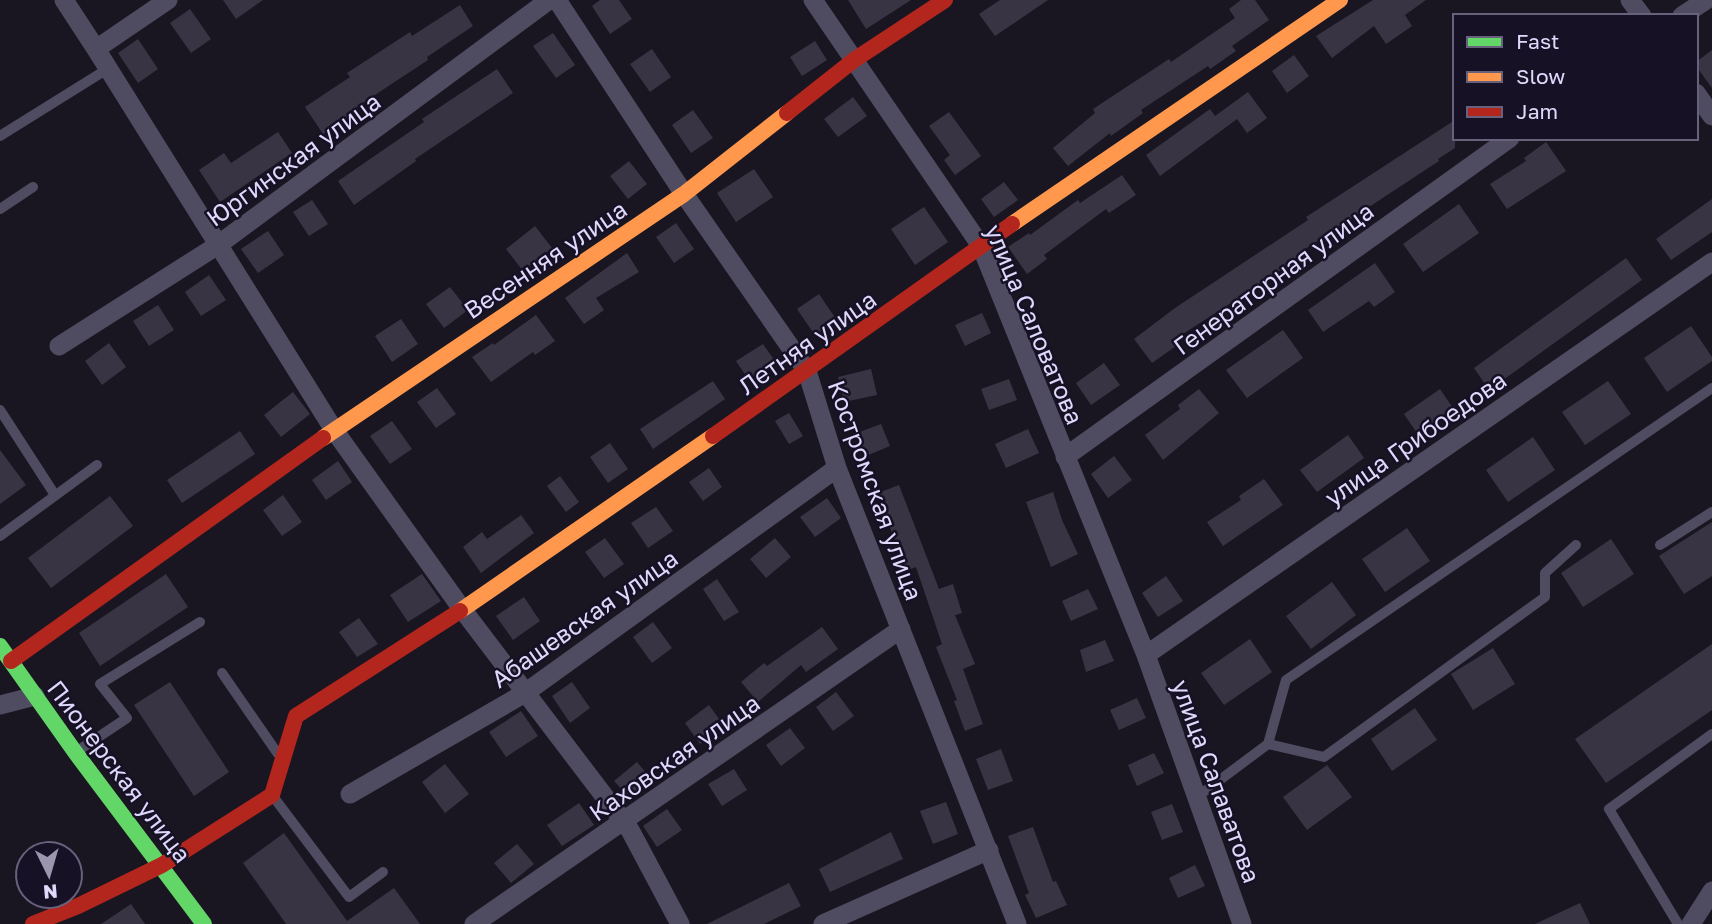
<svg xmlns="http://www.w3.org/2000/svg" width="1712" height="924" viewBox="0 0 1712 924" font-family="'Golos Text',sans-serif">
	<style>
		.building { fill: #393443 }
		.lines { fill: none; stroke-linecap: round; stroke-linejoin: round }
		.lane { stroke: #4f4c61; stroke-width: 10 }
		.street { stroke: #4f4c61; stroke-width: 19 }
		.fast { stroke: #63d668; stroke-width: 16 }
		.slow { stroke: #ff974d; stroke-width: 16 }
		.jam { stroke: #b3261e; stroke-width: 16 }
		.labels { text-anchor: middle; dominant-baseline: central; stroke-width: 5; stroke-linejoin: round; paint-order: stroke }
		.street-label { font-size: 24px; fill: #e1d9fc; stroke: #171126 }
	</style>
	<rect width="100%" height="100%" fill="#191621"/>
	<path class="building" d="M223,0H263L236,19Z
		M600,0H619L632,19L610,34L592,6Z
		M848,0H911L866,29Z
		M1000,0H1048L995,36L979,14Z
		M1241,0H1255L1269,20L1232,46L1236,51L1210,69L1208,66L1141,110L1143,113L1111,136L1110,133L1068,166L1053,148L1095,113L1093,109L1169,59L1171,62L1235,18L1229,9Z
		M1373,0H1426L1405,15L1412,26L1386,44L1374,26L1332,58L1316,36Z
		M460,5L473,26L427,57L428,60L346,114L348,117L323,134L305,107L350,77L347,73L410,32L412,36Z
		M190,9L211,39L191,53L170,23Z
		M553,33L575,65L556,78L533,46Z
		M138,39L158,69L138,83L118,53Z
		M815,41L827,60L802,76L790,57Z
		M652,49L671,77L650,92L630,64Z
		M1712,50V88L1696,66V62Z
		M1294,55L1309,76L1287,93L1272,71Z
		M497,69L513,93L415,159L416,161L354,205L338,181L424,122L422,119Z
		M1248,92L1267,118L1247,133L1237,119L1160,176L1146,155L1210,109L1215,116Z
		M853,97L867,116L838,137L824,119Z
		M693,110L713,138L691,153L672,125Z
		M949,112L981,156L955,175L944,160L950,155L929,126Z
		M1455,120V148L1438,159L1439,161L1305,249L1307,252L1262,283L1172,341L1176,346L1152,363L1134,339L1175,308L1308,220L1306,217Z
		M278,132L292,153L220,202L199,170L224,153L231,163Z
		M1546,142L1566,171L1507,209L1490,184L1526,161L1524,158Z
		M629,161L647,184L628,199L610,176Z
		M754,169L773,197L736,222L717,193Z
		M1122,175L1136,195L1109,213L1106,209L1044,255L1047,259L1027,274L1008,247L1029,233L1030,235L1078,200L1080,203Z
		M1004,182L1018,200L994,217L981,199Z
		M1712,199V232L1671,260L1656,239Z
		M312,200L328,224L309,236L293,212Z
		M1459,204L1479,233L1423,272L1403,244Z
		M924,207L948,242L915,265L891,229Z
		M676,223L694,249L674,263L656,237Z
		M535,226L552,248L523,271L506,249Z
		M268,231L284,255L258,273L241,249Z
		M627,253L639,272L596,298L604,310L584,324L565,298Z
		M1626,258L1642,280L1489,390L1474,368Z
		M1375,263L1395,292L1374,307L1369,301L1323,332L1308,310Z
		M209,275L226,300L201,316L185,292Z
		M450,287L468,310L444,328L426,304Z
		M819,294L838,322L816,337L797,309Z
		M158,305L174,330L149,346L133,321Z
		M982,313L991,333L965,346L955,325Z
		M536,315L555,341L535,355L533,352L491,382L472,357L493,343L494,345Z
		M401,319L418,344L392,362L375,336Z
		M1691,326L1712,357V361L1667,392L1644,358Z
		M1283,330L1303,358L1247,398L1226,370Z
		M109,343L126,367L102,385L85,361Z
		M763,344L777,364L750,382L736,361Z
		M1104,363L1120,385L1091,405L1076,383Z
		M871,369L877,395L844,402L838,377Z
		M1009,379L1017,400L989,410L981,389Z
		M713,381L725,399L653,449L640,429Z
		M1608,381L1631,414L1585,445L1562,412Z
		M437,388L456,414L436,428L417,402Z
		M1199,389L1219,413L1163,460L1145,435L1180,409L1178,405Z
		M1440,389L1455,411L1419,436L1404,414Z
		M293,392L310,414L281,437L264,415Z
		M789,413L803,436L789,444L775,421Z
		M392,421L412,449L390,464L370,436Z
		M881,424L890,446L866,456L857,433Z
		M1028,429L1039,453L1006,468L995,444Z
		M240,431L255,454L182,503L167,480Z
		M1348,435L1364,458L1317,492L1300,470Z
		M1533,437L1555,470L1508,502L1486,470Z
		M610,443L628,469L608,483L590,457Z
		M0,450L26,485L0,504Z
		M1114,456L1132,480L1108,498L1091,474Z
		M338,461L352,482L326,500L312,480Z
		M709,468L722,487L703,501L689,482Z
		M560,476L579,502L566,512L547,486Z
		M1264,479L1283,505L1223,546L1207,522L1241,500L1239,496Z
		M899,485L939,589L953,584L962,613L955,615L975,664L963,669L983,724L965,731L954,701L957,700L936,647L942,644L916,567L905,571L878,493Z
		M1053,492L1062,520L1078,554L1051,567L1026,502Z
		M283,495L302,522L282,536L263,510Z
		M110,496L133,526L51,588L28,558Z
		M827,498L841,518L815,537L800,517Z
		M656,507L673,531L648,548L631,523Z
		M521,515L534,533L481,573L463,547L482,532L487,539Z
		M1712,522V576L1684,594L1659,556Z
		M1407,528L1430,561L1385,592L1362,559Z
		M605,538L624,564L604,578L585,552Z
		M775,538L791,557L766,578L750,559Z
		M1611,539L1634,574L1583,607L1561,573Z
		M166,574L188,607L100,666L79,633Z
		M422,574L441,601L408,622L390,595Z
		M1166,576L1183,601L1158,617L1142,593Z
		M717,579L739,612L724,621L703,589Z
		M1332,582L1356,615L1311,649L1286,616Z
		M1088,589L1098,609L1071,621L1062,601Z
		M524,597L540,621L513,640L496,616Z
		M359,618L378,644L357,657L339,632Z
		M653,622L672,648L652,663L633,637Z
		M822,627L838,649L806,672L801,665L758,702L741,682L764,663L767,666Z
		M1250,639L1272,672L1224,705L1201,673Z
		M1105,640L1114,661L1086,672L1080,650Z
		M1712,644V710L1606,783L1575,739Z
		M1493,648L1515,684L1473,710L1451,674Z
		M170,682L229,772L194,796L134,705Z
		M572,682L590,708L570,723L552,696Z
		M836,692L854,716L833,731L816,707Z
		M1137,698L1146,718L1119,730L1110,710Z
		M709,705L724,726L700,744L685,723Z
		M1415,708L1437,740L1392,771L1371,739Z
		M521,711L538,736L506,757L489,732Z
		M790,728L805,748L781,766L766,745Z
		M1001,749L1013,781L988,790L976,759Z
		M1154,753L1164,773L1137,786L1128,765Z
		M637,762L653,781L631,800L614,781Z
		M445,764L469,794L445,813L422,782Z
		M1327,765L1352,797L1307,830L1283,797Z
		M734,769L747,790L722,806L708,784Z
		M946,802L958,834L933,844L920,811Z
		M579,803L594,825L562,846L547,825Z
		M1172,804L1183,832L1162,840L1151,812Z
		M667,809L682,830L657,847L643,826Z
		M1033,827L1053,882L1056,881L1067,905L1036,918L1025,895L1029,893L1008,836Z
		M891,832L903,859L830,892L819,869Z
		M284,833L347,921L394,888L420,924H286L243,863Z
		M517,844L534,864L511,883L494,863Z
		M1195,865L1205,886L1178,898L1169,878Z
		M789,883L801,906L764,924H707Z
		M1580,903L1590,924H1535Z
		M131,904L145,924H101Z"/>
	<g class="lines">
		<path class="lane" d="M0,136L109,68
			M0,209L33,187
			M0,410L55,495
			M0,536L97,465
			M1660,545L1712,512
			M222,673L278,754
			M1268,744L1286,680L1712,388
			M79,750L127,718L100,684L200,622
			M272,795L349,897L383,872
			M1197,797L1268,744L1324,757L1545,597V573L1576,545
			M1678,924L1609,809L1712,734"/>
		<path class="street" d="M64,0L96,49L334,430L462,609L630,830L680,924
			M557,0L684,194L807,371L837,468L1017,924
			M813,0L981,246L1146,655L1242,924
			M1630,0L1642,16
			M1682,16L1706,0
			M96,49L168,0
			M1696,93L1712,116
			M59,346L218,245L549,0
			M1065,457L1510,138
			M1146,655L1712,262
			M0,705L35,696
			M350,794L525,693L837,468
			M474,924L901,629
			M823,924L989,850
			M1691,924L1712,891"/>
		<path class="fast" d="M0,646L75,752L204,924"/>
		<path class="slow" d="M1012,224L1340,0
			M323,438L684,194L787,113
			M460,611L713,436"/>
		<path class="jam" d="M787,113L854,60L945,0
			M713,436L1012,224
			M11,661L323,438
			M33,924L78,906L162,865L272,795L296,716L460,611"/>
	</g>
	<g class="labels">
		<g class="street-label">
			<text transform="translate(293 159) rotate(-36)">Юргинская улица</text>
			<text transform="translate(545 259) rotate(-34)">Весенняя улица</text>
			<text transform="translate(1273 278) rotate(-36)">Генераторная улица</text>
			<text transform="translate(1035 324) rotate(67)">улица Саловатова</text>
			<text transform="translate(807 342) rotate(-35)">Летняя улица</text>
			<text transform="translate(1415 438) rotate(-35)">улица Грибоедова</text>
			<text transform="translate(876 490) rotate(70)">Костромская улица</text>
			<text transform="translate(584 618) rotate(-35)">Абашевская улица</text>
			<text transform="translate(674 757) rotate(-35)">Каховская улица</text>
			<text transform="translate(120 771) rotate(53)">Пионерская улица</text>
			<text transform="translate(1217 781) rotate(70)">улица Салаватова</text>
		</g>
	</g>
	<rect x="1453" y="14" width="245" height="126" fill="#171126" stroke="#68617c" stroke-width="2"/>
	<rect x="1467" y="37" width="35" height="10" fill="#63d668" stroke="#68617c" stroke-width="2"/>
	<text x="1516" y="49" font-size="21" fill="#e1d9fc">Fast</text>
	<rect x="1467" y="72" width="35" height="10" fill="#ff974d" stroke="#68617c" stroke-width="2"/>
	<text x="1516" y="84" font-size="21" fill="#e1d9fc">Slow</text>
	<rect x="1467" y="107" width="35" height="10" fill="#b3261e" stroke="#68617c" stroke-width="2"/>
	<text x="1516" y="119" font-size="21" fill="#e1d9fc">Jam</text>
	<g transform="translate(49 875) rotate(175)"><circle r="33" fill="#171126" stroke="#68617c" stroke-width="2"/>
	<path d="M0-5L12 26L0 18L-12 26Z" fill="#9b95af"/>
	<text y="-10" font-size="19" font-weight="bold" text-anchor="middle" fill="#e1d9fc">N</text>
	</g>
</svg>
